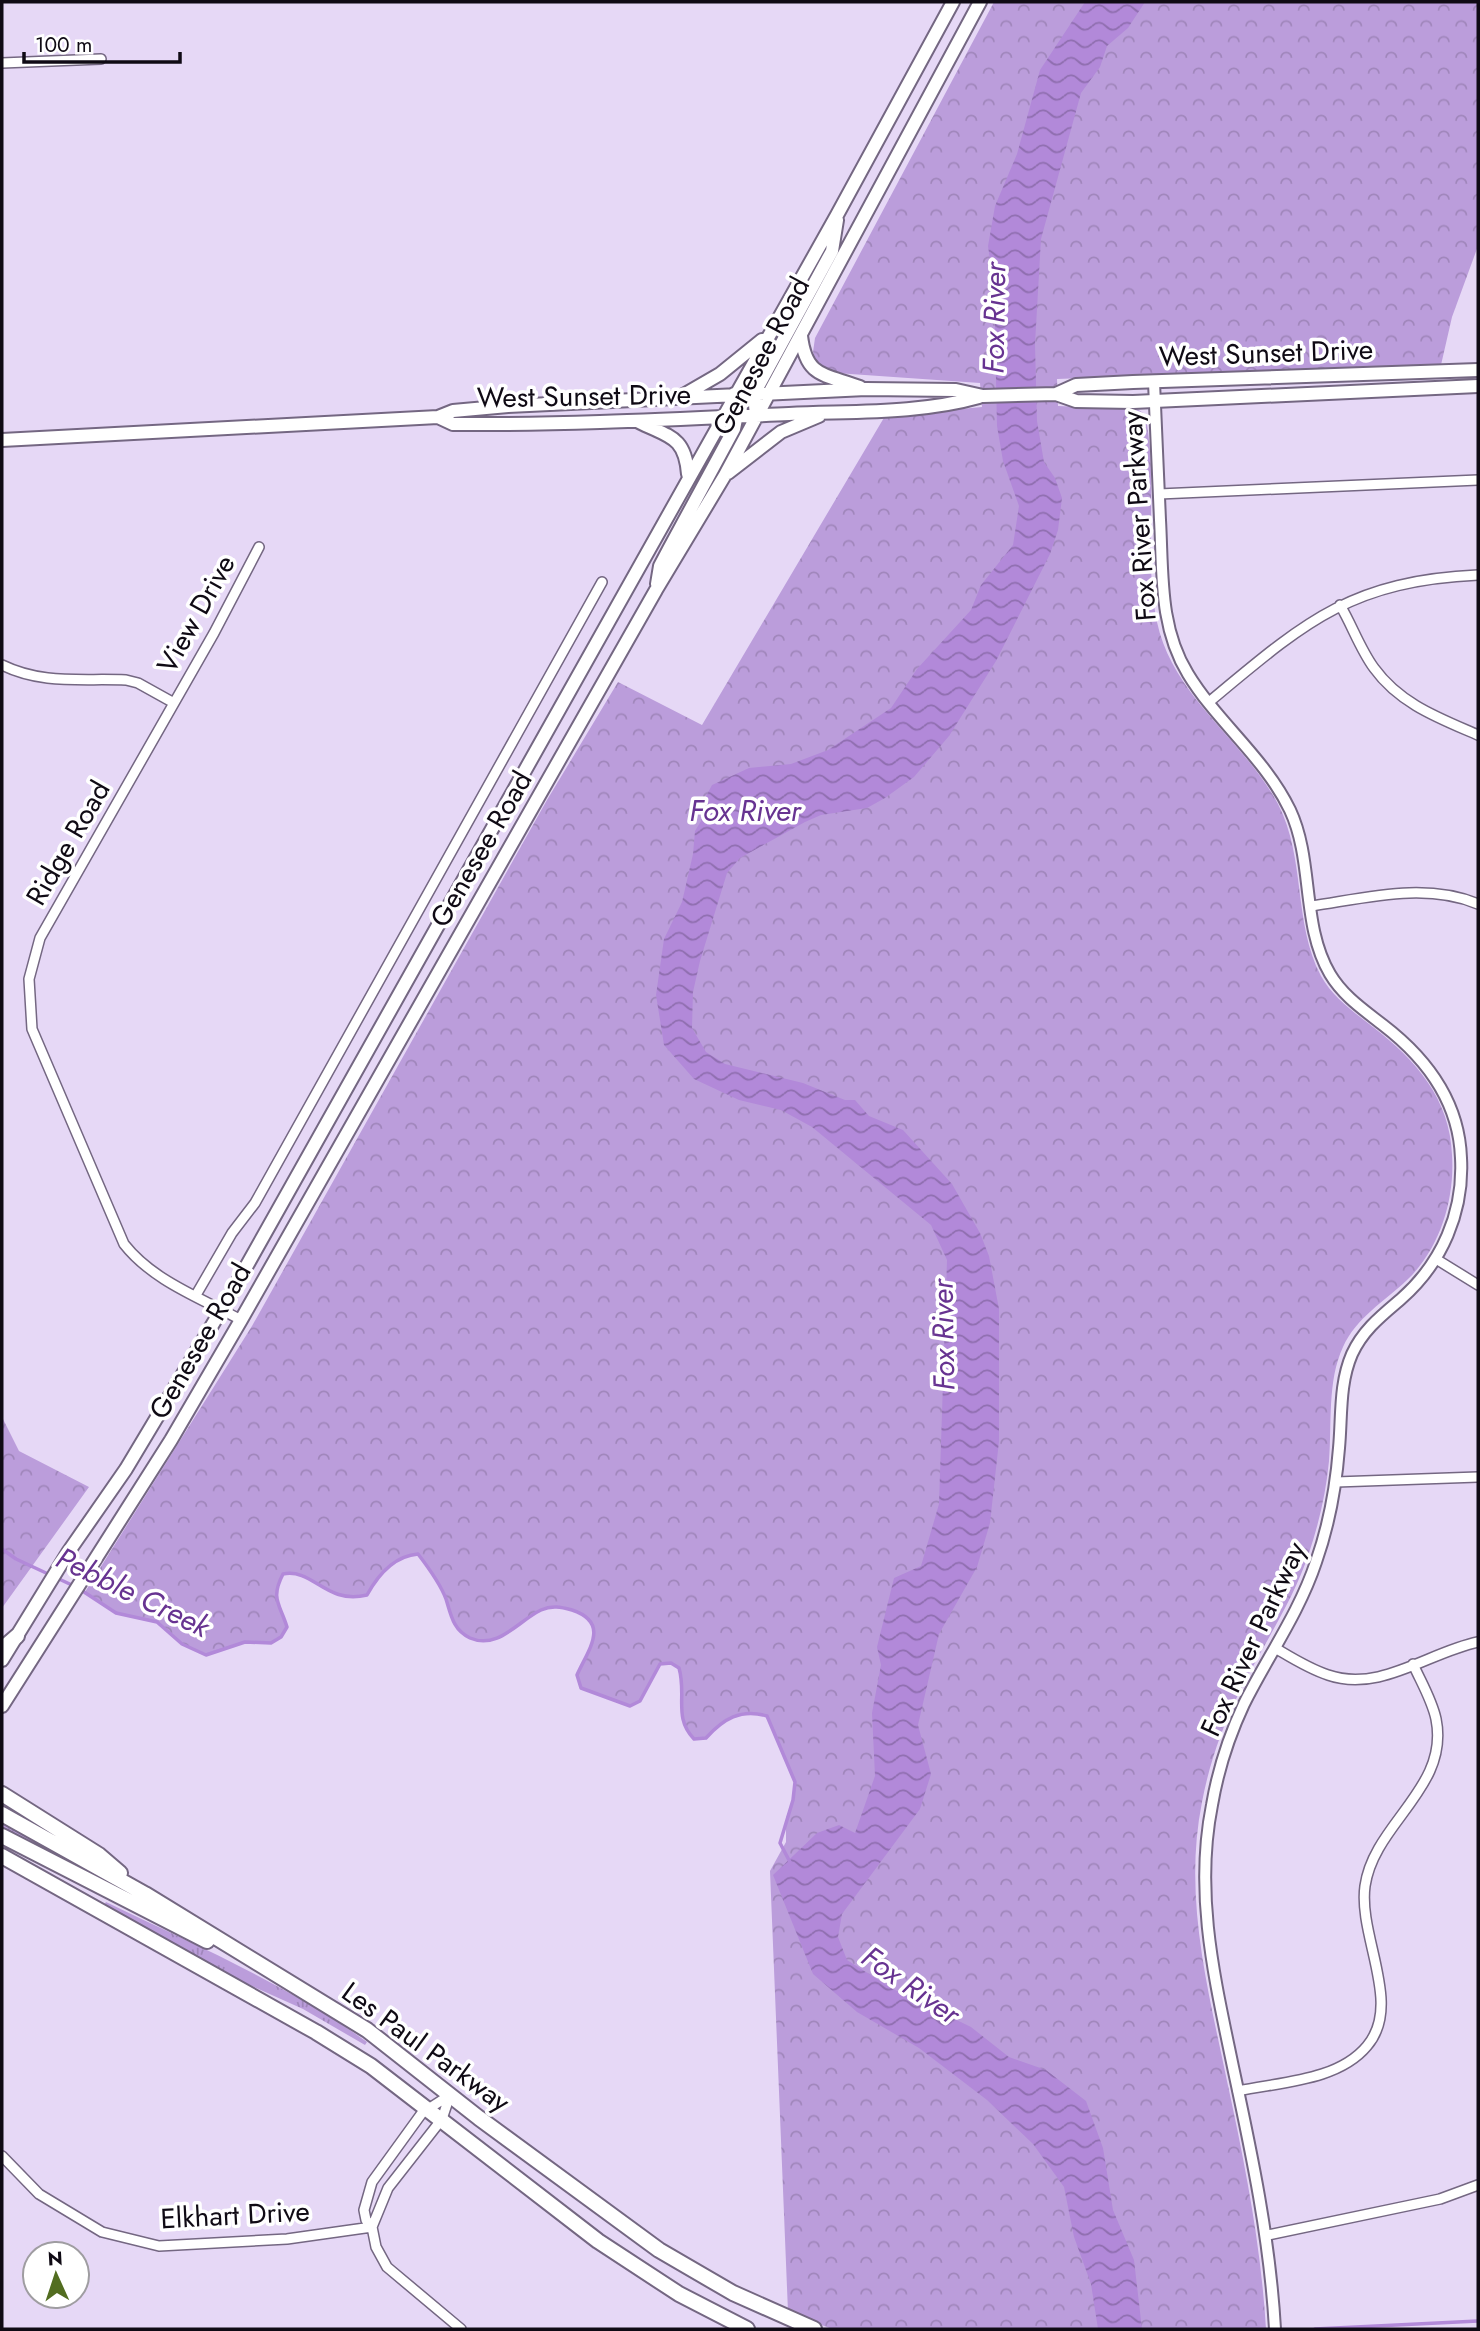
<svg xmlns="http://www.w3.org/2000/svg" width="1480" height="2331" viewBox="0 0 1480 2331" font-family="Jost,sans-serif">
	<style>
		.grass { fill: url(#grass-tufts) }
		.park { fill: url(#park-crowns) }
		.water { fill: url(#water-waves) }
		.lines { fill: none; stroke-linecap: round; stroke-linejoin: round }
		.stream { stroke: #b289d9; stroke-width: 3.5 }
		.minor-casing { stroke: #746782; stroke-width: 12 }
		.tertiary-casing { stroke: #746782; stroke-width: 14 }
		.secondary-casing { stroke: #746782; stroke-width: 16 }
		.primary-casing { stroke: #746782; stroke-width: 18 }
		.minor { stroke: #fff; stroke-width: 9 }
		.tertiary { stroke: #fff; stroke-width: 10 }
		.secondary { stroke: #fff; stroke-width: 12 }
		.primary { stroke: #fff; stroke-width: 14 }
		.labels { text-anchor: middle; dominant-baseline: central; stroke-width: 7; stroke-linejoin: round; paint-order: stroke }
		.street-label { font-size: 28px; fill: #0f0a14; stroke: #fff }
		.water-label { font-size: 30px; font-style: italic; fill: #673391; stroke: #fff }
	</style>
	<defs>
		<pattern id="grass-tufts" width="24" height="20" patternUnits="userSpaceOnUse" patternTransform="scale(1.75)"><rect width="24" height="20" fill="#bb9ddb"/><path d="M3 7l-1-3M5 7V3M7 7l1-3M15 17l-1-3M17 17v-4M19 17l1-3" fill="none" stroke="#a086bb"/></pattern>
		<pattern id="park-crowns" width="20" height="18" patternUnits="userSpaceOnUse" patternTransform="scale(1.75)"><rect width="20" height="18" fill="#bb9ddb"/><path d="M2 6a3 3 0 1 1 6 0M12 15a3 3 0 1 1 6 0" fill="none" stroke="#a086bb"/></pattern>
		<pattern id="water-waves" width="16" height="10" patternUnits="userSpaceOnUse" patternTransform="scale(1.75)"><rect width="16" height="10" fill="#b289d9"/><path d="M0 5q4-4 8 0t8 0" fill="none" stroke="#8f6eaf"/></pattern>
	</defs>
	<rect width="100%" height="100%" fill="#e6d8f6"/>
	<path class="grass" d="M2,1822L117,1888L116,1891L2,1828Z
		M106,1902C195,1945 287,1984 367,2042L365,2045L303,2009L243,1982L104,1905Z"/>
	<path class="park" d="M994,2H1478V246L1452,317L1441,365L1057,379L1058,406L1137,409L1145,414C1159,481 1143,554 1157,622C1173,697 1244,740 1278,804C1306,858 1293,923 1321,976C1333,998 1354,1012 1373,1027C1416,1060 1450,1099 1452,1155C1455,1199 1440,1249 1407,1280C1385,1301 1356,1318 1343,1347C1327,1381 1332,1425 1329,1461C1326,1493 1319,1523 1309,1553C1292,1604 1262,1646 1239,1693C1222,1727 1209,1765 1202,1802C1183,1897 1208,1989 1227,2081C1245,2164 1261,2245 1266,2329H832L788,2312L770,1871L786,1842V1818L793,1800L795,1782L767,1716C741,1708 723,1719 706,1738L694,1739C673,1717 687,1696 679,1668L671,1663L660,1664L640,1701L630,1706L581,1688L577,1675C588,1650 610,1623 572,1610C561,1607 552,1605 541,1610C518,1621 498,1650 470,1638C453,1630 451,1615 446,1599C440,1583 428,1567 418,1554C394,1556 378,1575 367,1595C325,1605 314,1568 283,1574C270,1599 280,1604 287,1627L281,1637L271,1643L245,1642L206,1655L182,1644L157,1622L116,1613L85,1592L252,1326L547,800L618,682L702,725L885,416L982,407L980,383L836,373L818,365L813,352L815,338Z
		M2,1417L19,1451L89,1487L2,1608Z"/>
	<path class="water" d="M1085,2H1145L1128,28L1107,46L1100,67L1081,93L1041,239L1035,344L1037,421L1044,462L1055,478L1062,498L1058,530L1050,554L996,661L949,736L914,777L885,798L867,808L821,815L805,822L740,858L727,873L700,961L693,992L692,1028L706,1052L725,1064L803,1083L845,1100H855L869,1116L903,1130L952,1184L980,1233L989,1256L999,1309V1441L990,1523L977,1567L939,1634L918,1725L931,1774L920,1809L842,1914L838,1937L847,1960L891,1988L971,2027L1009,2057L1046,2070L1086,2101L1103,2148L1113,2210L1134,2260L1142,2329H1098L1091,2284L1074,2237L1064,2187L1033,2144L987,2100L919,2048L857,2012L813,1974L773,1875L817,1833L839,1825L855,1833L875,1776L872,1713L881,1665L877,1647L894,1578L921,1566L939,1504L947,1260L931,1225L812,1127L781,1110L739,1100L694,1079L664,1045L656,995L664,939L682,902L693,854L695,831L701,821L703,802L712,785L749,768L791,764L828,750L891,708L917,669L971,610L981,585L1013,545L1019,506L1003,461L997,426L994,288L988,246L995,206L1017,154L1040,70Z"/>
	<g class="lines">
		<path class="stream" d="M2,1549L16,1559L74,1586
			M81,1590L116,1613L157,1622L182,1644L206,1655L245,1642L271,1643L281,1637L287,1627C280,1604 270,1599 283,1574C314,1568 325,1605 367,1595C378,1575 394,1556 418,1554C428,1567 440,1583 446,1599C451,1615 453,1630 470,1638C498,1650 518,1621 541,1610C552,1605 561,1607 572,1610C611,1623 588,1650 577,1675L581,1688L630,1706L640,1701L660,1664L671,1663L679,1668C687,1696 673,1717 694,1739L706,1738C723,1719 741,1708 767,1716L795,1782L793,1800L780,1843L791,1864
			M1315,2329L1478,2321"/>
		<g class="minor-casing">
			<path id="minor" d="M2,63L101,59
				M1159,494L1478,480
				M1340,605C1352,625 1360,649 1374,668C1400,704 1439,718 1478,735
				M2,665C43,685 82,678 126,680L138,683L174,703
				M1209,702C1304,623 1349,581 1478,575
				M1312,906C1366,898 1425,882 1478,904
				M1436,1259L1478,1285
				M196,1295L232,1233L255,1203L602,582
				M241,1320C201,1298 153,1281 124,1244L32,1029L29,979L40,938L214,633L259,547
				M1336,1482L1478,1477
				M1275,1648C1292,1658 1309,1669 1328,1675C1380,1693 1429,1652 1478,1642
				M1238,2091C1280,2082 1338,2081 1367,2046C1403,2004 1358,1937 1365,1886C1374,1823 1450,1788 1436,1719C1432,1700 1421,1682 1413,1664
				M450,2095L422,2113L372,2182L364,2210L366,2220L372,2227L376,2247L387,2267L461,2329
				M2,2156L39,2194L102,2232L159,2246L287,2239L372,2227
				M372,2227L388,2188L442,2119L450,2095
				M1268,2235L1440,2199L1478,2185"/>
		</g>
		<g class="tertiary-casing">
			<path id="tertiary" d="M1154,382C1156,428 1158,474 1160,520C1163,573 1159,627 1188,674C1217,722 1265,758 1290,810C1314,861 1301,925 1330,974C1343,996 1364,1010 1383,1025C1426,1058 1459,1101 1461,1158C1464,1212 1442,1263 1401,1299C1381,1316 1363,1330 1352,1354C1339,1384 1342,1416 1339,1448C1336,1487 1329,1525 1316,1562C1299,1613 1268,1656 1244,1704C1229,1736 1218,1770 1212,1805C1194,1895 1215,1980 1233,2067C1252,2155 1270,2240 1275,2329"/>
		</g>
		<g class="secondary-casing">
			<path id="secondary" d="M801,336C806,378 825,374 860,387
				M1056,394L1076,385L1133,382L1478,370
				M682,396L720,374L762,340
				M756,416L754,394L832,251L837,220
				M438,417L453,424C565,425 677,419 789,414C851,411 919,414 979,397
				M639,422C669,437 685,436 688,474
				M2,440L438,417L453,411L508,406L866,389L956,390L983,396L1056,394L1076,401L1133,402L1478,386
				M728,473L781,432L819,416
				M657,584L660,566L669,549L734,429L738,409L734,394
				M2,1660L69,1551L126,1469L232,1292L837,215L953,2
				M2,1706L171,1440L241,1320L656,590L725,475L980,2"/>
		</g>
		<g class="primary-casing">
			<path id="primary" d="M2,1649L17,1636
				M2,1794L99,1855L120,1873
				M2,1814L145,1894L367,2030L479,2118L659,2250L733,2293L814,2329
				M2,1836L207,1941
				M2,1856L316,2032L371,2066L598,2241L679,2294L747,2329"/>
		</g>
		<use href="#minor" class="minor"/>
		<use href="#tertiary" class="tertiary"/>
		<use href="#secondary" class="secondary"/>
		<use href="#primary" class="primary"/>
	</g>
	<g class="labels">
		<g class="street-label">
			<text transform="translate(1266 353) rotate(-2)">West Sunset Drive</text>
			<text transform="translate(761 356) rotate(-62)">Genesee Road</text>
			<text transform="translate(584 396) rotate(-1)">West Sunset Drive</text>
			<text transform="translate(1139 516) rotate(-94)">Fox River Parkway</text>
			<text transform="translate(196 614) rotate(-61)">View Drive</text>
			<text transform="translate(68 843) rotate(-60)">Ridge Road</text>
			<text transform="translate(481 849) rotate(-60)">Genesee Road</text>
			<text transform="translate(200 1341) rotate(-60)">Genesee Road</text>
			<text transform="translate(1253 1639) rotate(-65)">Fox River Parkway</text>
			<text transform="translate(426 2047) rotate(36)">Les Paul Parkway</text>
			<text transform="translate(235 2215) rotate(-3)">Elkhart Drive</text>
		</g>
		<g class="water-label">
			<text transform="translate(994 318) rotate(-89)">Fox River</text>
			<text x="745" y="810">Fox River</text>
			<text transform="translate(943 1335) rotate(-91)">Fox River</text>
			<text transform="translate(133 1592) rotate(26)">Pebble Creek</text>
			<text transform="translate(911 1985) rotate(35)">Fox River</text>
		</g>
	</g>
	<rect width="1480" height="2331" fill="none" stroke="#0f0a14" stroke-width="7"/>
	<g transform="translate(56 2275) rotate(357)"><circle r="33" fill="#ffffff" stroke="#9f9da1" stroke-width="2"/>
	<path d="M0-5L12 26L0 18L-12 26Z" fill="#526d20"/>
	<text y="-10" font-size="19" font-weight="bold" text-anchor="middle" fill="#0f0a14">N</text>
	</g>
	<path d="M24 52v10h156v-10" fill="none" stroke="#0f0a14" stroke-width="3.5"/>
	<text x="35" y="52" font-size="21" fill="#0f0a14" stroke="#ffffff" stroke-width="5" paint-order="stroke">100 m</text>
</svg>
